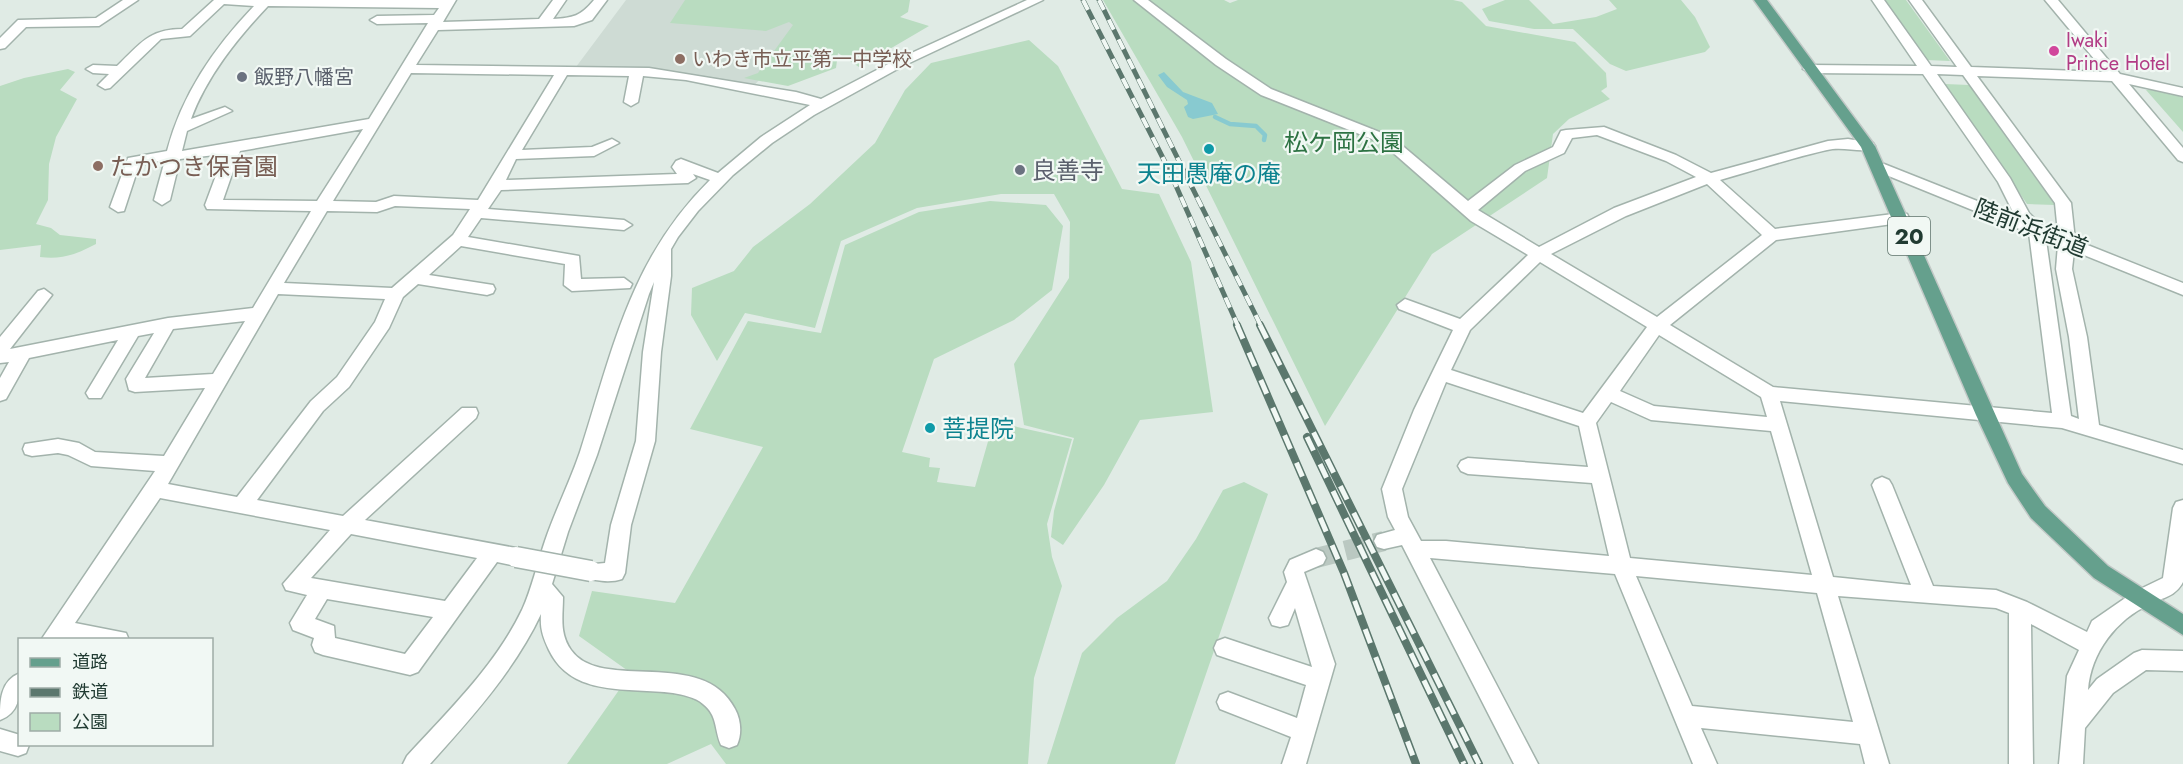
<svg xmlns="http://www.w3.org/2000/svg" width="2183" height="764" viewBox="0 0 2183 764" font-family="Jost,'Noto Sans JP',sans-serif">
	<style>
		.built { fill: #cedbd4 }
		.green { fill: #b9dcc0 }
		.water { fill: #88cad0 }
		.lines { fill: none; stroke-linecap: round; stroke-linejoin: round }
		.stream { stroke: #88cad0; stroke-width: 4.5 }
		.minor-tunnel { stroke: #bac8c1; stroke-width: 20; stroke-dasharray: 20 10; stroke-linecap: butt }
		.minor-casing { stroke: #a3b3ac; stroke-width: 3 }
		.major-casing { stroke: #c1c8c6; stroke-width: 3 }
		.minor { fill: #fff; fill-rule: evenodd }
		.major { fill: #65a08d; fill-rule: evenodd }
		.rail-far1-casing { stroke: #5b776d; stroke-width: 5 }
		.rail-casing { stroke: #5b776d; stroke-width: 8 }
		.rail-far1 { stroke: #f1f8f4; stroke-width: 4; stroke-dasharray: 11; stroke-linecap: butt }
		.rail { stroke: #f1f8f4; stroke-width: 5; stroke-dasharray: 15; stroke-linecap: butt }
		.minor-bridge-casing { stroke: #a3b3ac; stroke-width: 23; stroke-linecap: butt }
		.minor-bridge { stroke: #fff; stroke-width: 20 }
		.hotel-dot { fill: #d1479c; stroke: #f1f8f4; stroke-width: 2 }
		.education-dot { fill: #8d6e63; stroke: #f1f8f4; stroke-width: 2 }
		.worship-dot { fill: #6b7280; stroke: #f1f8f4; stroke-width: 2 }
		.culture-dot { fill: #0f9aa8; stroke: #f1f8f4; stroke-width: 2 }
		.labels { text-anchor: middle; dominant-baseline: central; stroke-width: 4.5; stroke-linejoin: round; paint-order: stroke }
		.far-hotel-label { font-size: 20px; fill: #b23c85; stroke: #f1f8f4; text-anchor: start }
		.far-education-label { font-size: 20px; fill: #785e54; stroke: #f1f8f4; text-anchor: start }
		.far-worship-label { font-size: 20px; fill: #5b616d; stroke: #f1f8f4; text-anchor: start }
		.shield { fill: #f1f8f4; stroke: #5f746c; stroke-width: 1.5 }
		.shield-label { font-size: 22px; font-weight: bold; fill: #213b32 }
		.park-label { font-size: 24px; fill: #2c7242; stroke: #f1f8f4 }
		.education-label { font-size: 24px; fill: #785e54; stroke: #f1f8f4; text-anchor: start }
		.worship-label { font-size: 24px; fill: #5b616d; stroke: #f1f8f4; text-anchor: start }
		.culture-label { font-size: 24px; fill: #0d838f; stroke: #f1f8f4 }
		.street-label { font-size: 24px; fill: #213b32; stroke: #f1f8f4 }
	</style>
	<rect width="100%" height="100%" fill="#e0ebe5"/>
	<path class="built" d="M626,0H868L791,43L752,88L643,75H570Z"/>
	<path class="green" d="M685,0H910L908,12L900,17L929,26L859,67L838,53L836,68L788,86L744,78L758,73L793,25L789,22L766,31L670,23Z
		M1103,0H1224L1230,3L1238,0H1453L1462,2L1486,26L1575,42L1606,73L1607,87L1601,91L1610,99L1569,119L1553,134L1547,178L1432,254L1325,426L1182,137Z
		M1505,0H1529L1553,24L1596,17L1617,9L1609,0H1681L1695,17L1710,47L1705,52L1626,71L1610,64L1573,29H1534L1489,21L1482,9Z
		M1884,0H1906L1950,61L1926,60Z
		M1029,40L1058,66L1122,189L1159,194L1191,262L1213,412L1140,420L1104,485L1063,545L1051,537L1054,511L1074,438L1024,425L1014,364L1069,278L1070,222L1054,194H1001L917,208L841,241L815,328L745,313L717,361L691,315L692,288L734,271L753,247L810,204L875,143L905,90L931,63Z
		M68,69L75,72L60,90L77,99L56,137L49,164L48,200L36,224L51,228L60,235L96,239V244C77,254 62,260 40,257L41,245L0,250V86L24,78Z
		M1945,84L1969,85L2055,205L2027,204Z
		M2151,90L2183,97V132L2146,90Z
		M990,201L1046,205L1063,226L1052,290L1014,320L934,359L902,452L930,458L929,467L940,468L937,482L975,487L989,438L1004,424L1072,439L1047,524L1052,557L1062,586L1034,678L1028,764H726L711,744L667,764H567L631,673L579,636L592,591L675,603L763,447L690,429L748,321L821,333L845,245L919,212Z
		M1244,482L1268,494L1175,764H1047L1082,653L1117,618L1167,581L1196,539L1223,490Z"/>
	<path class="water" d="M1164,72L1183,92L1212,103L1218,114L1193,119L1188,117L1184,107L1188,104L1187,100L1167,87L1158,75Z"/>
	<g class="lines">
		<path class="stream" d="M1215,117L1230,124L1256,126L1265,135L1264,140"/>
		<path class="minor-tunnel" d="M1316,558L1384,541"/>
		<g class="minor-casing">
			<path id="minor" d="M123,0H138L99,26L26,27L5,48L0,49V38L18,20L96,18Z
				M214,0H456L443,22L539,19L553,0H566L553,19C573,18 581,16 594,0H607L592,20L574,26L438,30L416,65L649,68L796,92L821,99L894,61L1027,0H1043L903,66L814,115L772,143L733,175L698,211L678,237L671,249V276L661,352L655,441L631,525L625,573L622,579C611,583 595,581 584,577L581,571L584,565L605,563L611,525L636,441L643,352L654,282L649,294L597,455L568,532L552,584L563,597C563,616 559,633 571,650C601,693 703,646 735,709C741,720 742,734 737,745L729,748L721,745C714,729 718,716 703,704C695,697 683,695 673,693C629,687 572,698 549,650C543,637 540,629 541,614C514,671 472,717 430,764H403L407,756C448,711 495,666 522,610C532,588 537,564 545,541C555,511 570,482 580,452C613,349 630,259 710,180L693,174L696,178L688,183L501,190L488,209L624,220L632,225L624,230L481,218L468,237L579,256L581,279L624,278L632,284L630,288L572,291L564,285L565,264L461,246L429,275L493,285L495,289L493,293L487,295L418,284L403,297L389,328L349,387L323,411L257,500L343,516L462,408H476L478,413L476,418L365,520L516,548L523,551L526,557L523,563L516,566L497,562L418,672L410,675L323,655L315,652L312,645L314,638L293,630L290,623L307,595L286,590L283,584L330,530L160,498L75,623L126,633L129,640H41L155,471L91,466L68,455L58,453L32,456L25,454L23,449L25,444L58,439L79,443L95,452L164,456L205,388L135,392L129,390L126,379L154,333L138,336L101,398H89L86,393L118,340L29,358L6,399L0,401V378L9,362L0,363V337L38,291L44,289L52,295L10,349L168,318L253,308L311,211L207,209L205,205L224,154L180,159L170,200L162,205L154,200L165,160L139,165L124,211L118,212L110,207L128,158L167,151C182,94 214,48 254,6L224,4L190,36L161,39L110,88L105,89L98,85L109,74L93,73L86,69L93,65L117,66C140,44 149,29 182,29ZM268,6L439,8L434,15L377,16L370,20L377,24L428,23L369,119L182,151L187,131L232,111L225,107L191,119C207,76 237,39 268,6ZM411,73L554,75L478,200L394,196L376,202L333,201ZM567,75L629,76L624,102L631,106L638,102L643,76L686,80L810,105L761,137L718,173L681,159L676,161L672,167L677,174L506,180L516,159L594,156L619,143L612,139L592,147L522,150ZM363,129L317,201L223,200L240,151ZM395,206L470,209L453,235L392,288L284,283L327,211L377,212ZM278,294L385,299L375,322L337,377L311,401L237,497L168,484ZM245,321L213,374L145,378L173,329ZM351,534L477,558L445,601L311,578ZM327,599L433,617L405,654L335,638L334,626L315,619Z
				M1134,0H1148L1226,59L1271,89L1392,137L1468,201L1515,165L1553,147L1561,131L1566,130L1604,127L1676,155L1711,173L1828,141L1848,139L1873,143L1875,146L1873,149C1859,153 1843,146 1827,150C1791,158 1756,170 1720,180L1775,229L1901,213L1907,214L1909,218L1907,222L1776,240L1670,325L1773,387L2052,413L2029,233L1874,170L1871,167L1874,164H1884L2015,216L1998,182L1923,74L1810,73L1803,69L1810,65L1917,66L1872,0H1884L1931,66L1957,67L1909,0H1922L1971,67L2105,72L2045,0H2058L2120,74L2183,88V96L2129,84L2183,148V162L2178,160L2112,81L1977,76L2071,203L2075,240L2183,283V295L2074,251L2072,269L2087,337L2099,425L2183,450V464L2062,428L1780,401L1833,577L1911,585L1872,485L1875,480L1882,477L1889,480L1892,485L1933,586L1996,590L2027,602L2087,632L2092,621L2134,592L2163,578L2173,508L2176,502L2183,500V582C2175,597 2164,597 2150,604C2116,620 2091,652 2088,690L2097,679L2134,653L2142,650L2183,651V671L2146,670L2113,693L2085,728L2083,764H2059L2067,676L2079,650L2031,624L2033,764H2009V613L1996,608L1838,596L1889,764H1865L1860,744L1701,728L1717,764H1693L1615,574L1430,558L1538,764H1514L1402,545L1384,549L1377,547L1374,541L1377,535L1395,530L1388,517L1382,489L1414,410L1453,330L1399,309L1397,305L1405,299L1460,319L1528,255L1471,221L1382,143L1261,95L1216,65ZM1937,74L1963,75L2055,203L2058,233L2043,227L2029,213L2010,178ZM1597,135L1666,161L1696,177L1614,208L1539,247L1478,210L1525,171L1564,153L1572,138ZM1707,184L1762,235L1657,317L1551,254L1626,216ZM2046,240L2058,245L2056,269L2069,337L2079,419L2071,416ZM1540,262L1647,327L1583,413L1451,370L1470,330ZM1659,335L1761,397L1767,417L1654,406L1620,391ZM1446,382L1579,426L1588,467L1468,458L1461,461L1458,466L1461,471L1468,474L1592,483L1609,556L1446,541H1421L1408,517L1402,489ZM1611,402L1651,420L1771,431L1812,575L1630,558L1596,423ZM1636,576L1817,593L1853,722L1692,706Z
				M1316,549L1323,552L1326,558L1323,564L1304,572L1335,664L1306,764H1282L1291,737L1220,709L1217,702L1220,695L1228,692L1297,718L1306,685L1217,655L1214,648L1217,641L1225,638L1312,667L1295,608L1288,625L1280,627L1272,625L1269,618L1287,582L1284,572L1290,560Z
				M20,673C20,693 21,712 0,720C0,701 0,681 20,673Z
				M0,729L20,735V744L29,745L26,753L18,756L0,751Z"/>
		</g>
		<g class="major-casing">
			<path id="major" d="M1754,0H1767L1875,146L2022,474L2045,506L2108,566L2183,614V635L2094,578L2031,518L2008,483L1976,415L1861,147Z"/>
		</g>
		<use href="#minor" class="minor"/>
		<use href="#major" class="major"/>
		<g class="rail-far1-casing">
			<path id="rail-far1" d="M1083,0L1169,170L1238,326
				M1099,0L1261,326"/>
		</g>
		<g class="rail-casing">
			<path id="rail" d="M1237,325L1344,573L1416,764
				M1260,325L1479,764
				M1307,437L1464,764"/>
		</g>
		<use href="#rail-far1" class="rail-far1"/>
		<use href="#rail" class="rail"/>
		<g class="minor-bridge-casing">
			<path id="minor-bridge" d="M516,557L591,571"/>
		</g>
		<use href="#minor-bridge" class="minor-bridge"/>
	</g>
	<circle class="hotel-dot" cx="2054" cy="51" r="6"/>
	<g class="education-dot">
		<circle cx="680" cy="59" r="6"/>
		<circle cx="98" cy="166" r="6"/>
	</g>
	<g class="worship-dot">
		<circle cx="242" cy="77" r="6"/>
		<circle cx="1020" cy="170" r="6"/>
	</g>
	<g class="culture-dot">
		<circle cx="1209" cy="149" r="6"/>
		<circle cx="930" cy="428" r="6"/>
	</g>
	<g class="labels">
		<g class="far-hotel-label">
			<text x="2066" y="40">Iwaki<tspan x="2066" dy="23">Prince Hotel</tspan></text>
		</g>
		<g class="far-education-label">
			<text x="692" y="59">いわき市立平第一中学校</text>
		</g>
		<g class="far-worship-label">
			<text x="254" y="77">飯野八幡宮</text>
		</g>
		<rect class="shield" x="1888" y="217" width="42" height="38" rx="4.5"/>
		<g class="shield-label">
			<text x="1909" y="236">20</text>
		</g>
		<g class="park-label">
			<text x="1344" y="142">松ケ岡公園</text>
		</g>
		<g class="education-label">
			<text x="110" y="166">たかつき保育園</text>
		</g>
		<g class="worship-label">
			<text x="1032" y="170">良善寺</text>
		</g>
		<g class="culture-label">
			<text x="1209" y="173">天田愚庵の庵</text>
			<text x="942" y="428" text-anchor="start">菩提院</text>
		</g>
		<g class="street-label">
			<text transform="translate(2031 228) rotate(21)">陸前浜街道</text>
		</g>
	</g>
	<rect x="18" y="638" width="195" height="108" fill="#f1f8f4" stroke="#9eaca6" stroke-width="1.5"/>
	<rect x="30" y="658" width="30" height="9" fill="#65a08d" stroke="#9eaca6" stroke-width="1.5"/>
	<text x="72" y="668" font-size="18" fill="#213b32">道路</text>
	<rect x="30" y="688" width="30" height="9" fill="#5b776d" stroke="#9eaca6" stroke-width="1.5"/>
	<text x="72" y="698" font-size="18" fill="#213b32">鉄道</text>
	<rect x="30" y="713" width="30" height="18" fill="#b9dcc0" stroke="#9eaca6" stroke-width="1.5"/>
	<text x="72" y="728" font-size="18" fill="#213b32">公園</text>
</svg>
